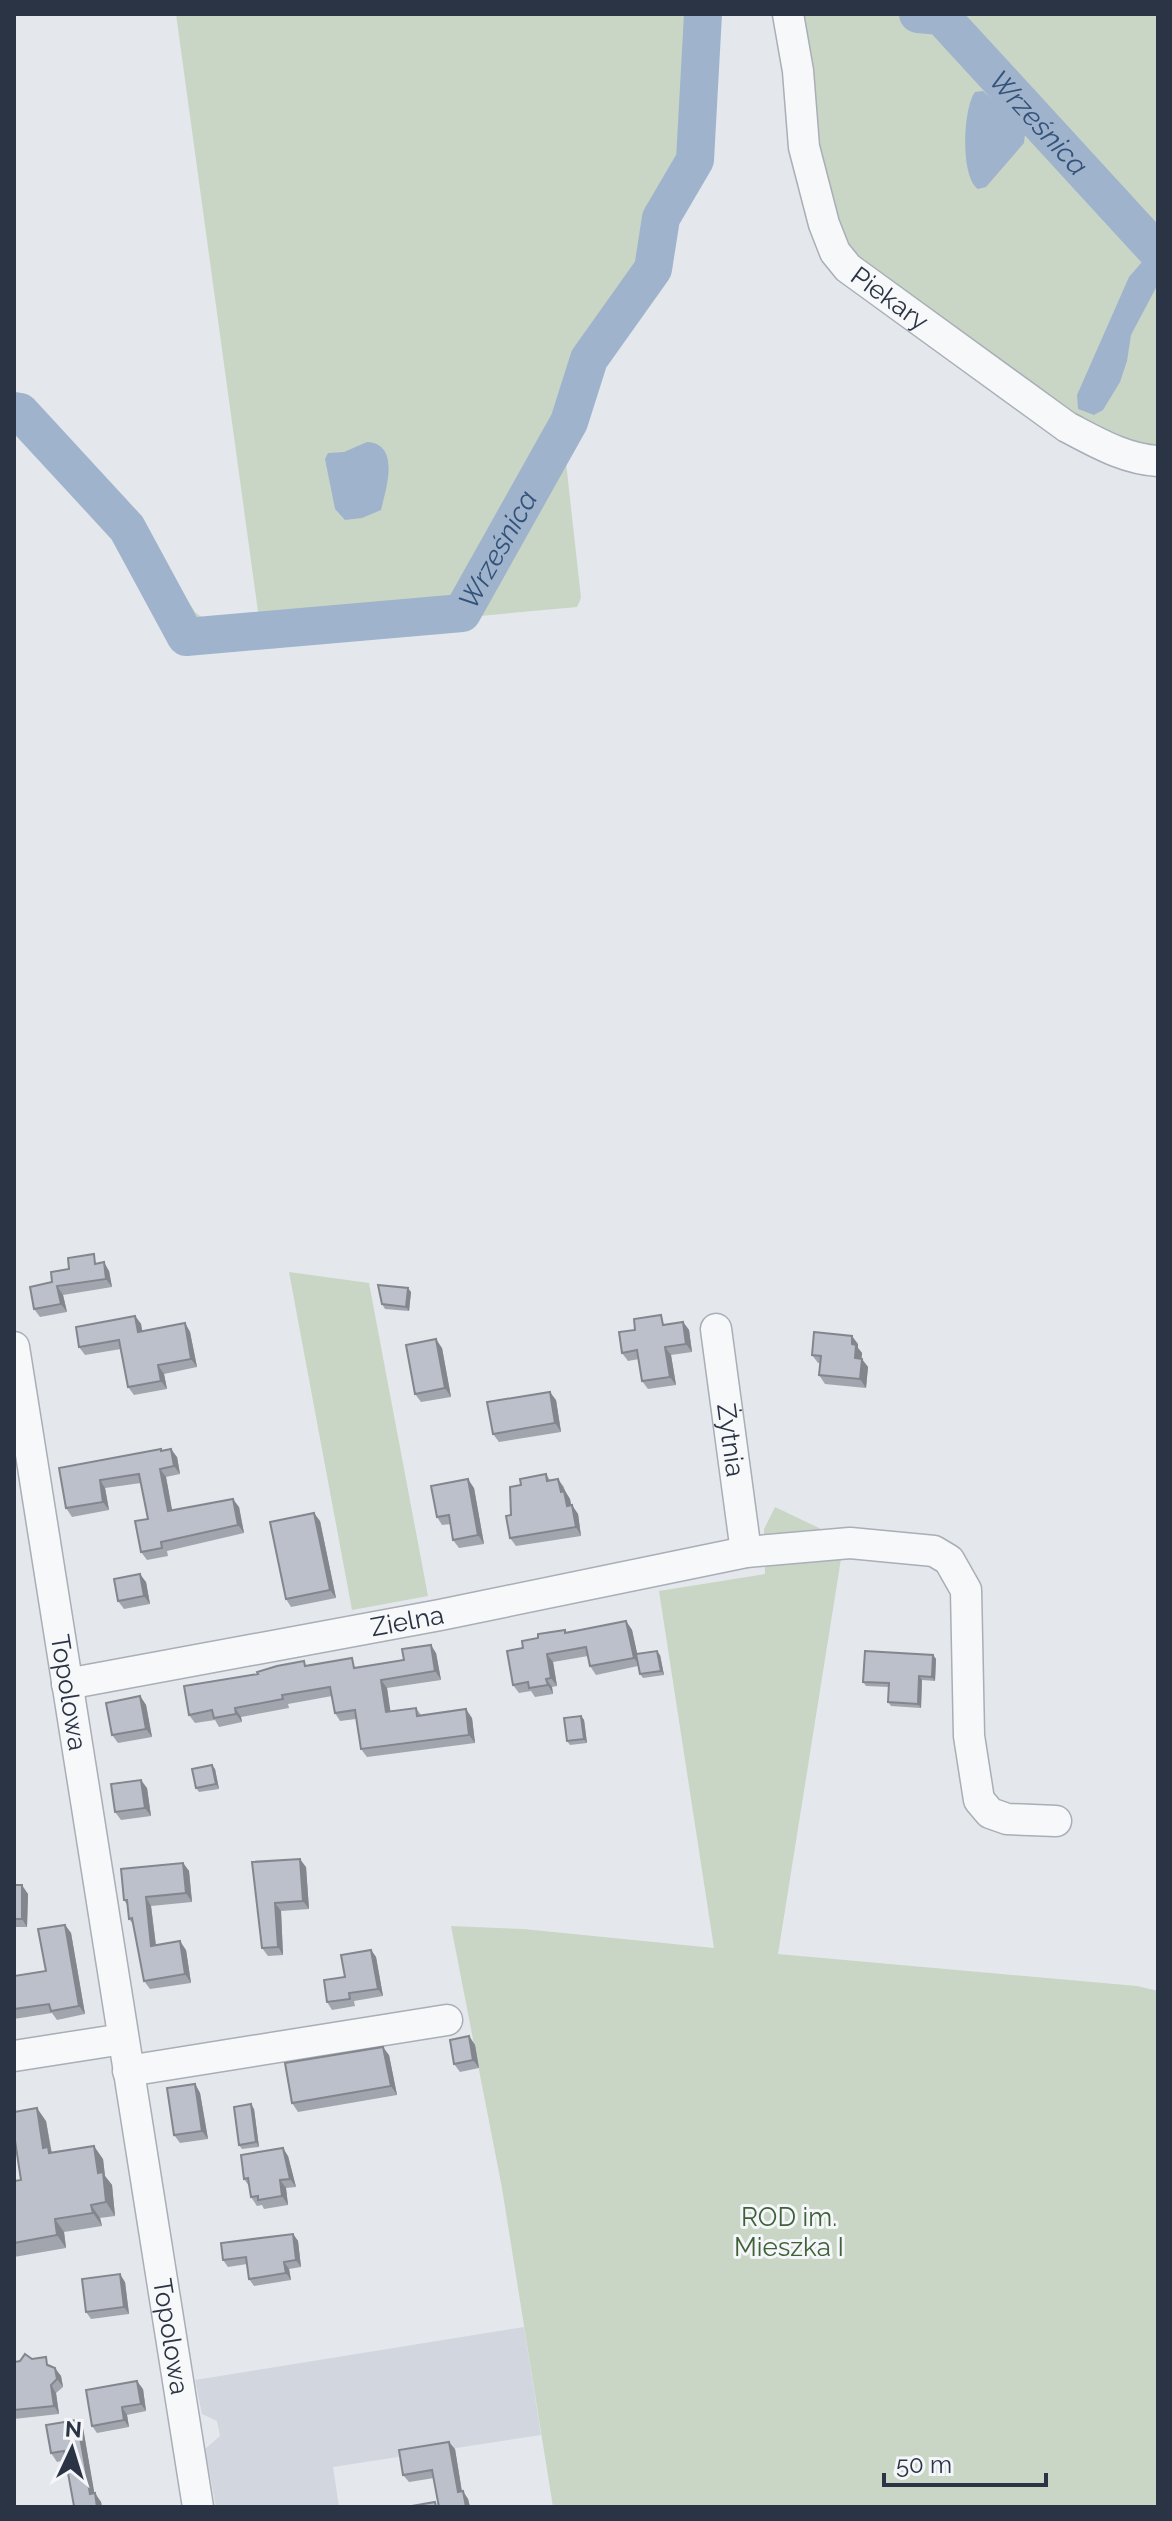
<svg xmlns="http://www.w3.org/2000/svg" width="1172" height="2521" viewBox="0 0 1172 2521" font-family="Raleway,sans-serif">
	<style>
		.built { fill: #d2d6de }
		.green { fill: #c9d6c5 }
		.water { fill: #9fb4cc }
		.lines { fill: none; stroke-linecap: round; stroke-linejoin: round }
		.river { stroke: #9fb4cc; stroke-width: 38 }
		.minor-casing { stroke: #a9aeb7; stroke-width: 33 }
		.minor { stroke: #f7f8fa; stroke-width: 30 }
		.wall { fill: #a1a5ae }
		.shaded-wall { fill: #83868d }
		.building { fill: #bbc0ca; stroke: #83868d; stroke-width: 2 }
		.labels { text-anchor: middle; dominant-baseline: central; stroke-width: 6; stroke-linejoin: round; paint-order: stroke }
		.street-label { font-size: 26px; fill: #2b3445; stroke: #f4f6f9 }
		.park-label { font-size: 26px; fill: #3f6138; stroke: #f4f6f9 }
		.water-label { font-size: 28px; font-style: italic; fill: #34527a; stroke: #f4f6f9 }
	</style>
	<rect width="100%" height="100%" fill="#e4e7ec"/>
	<path class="built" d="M524,2327L541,2435L333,2467L339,2507H216L205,2449L220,2436L217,2421L202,2414L195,2380Z"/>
	<path class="green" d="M176,14H708L703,71L700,163L665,222L659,270L609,338L607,328L584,356L565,420L550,445L564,444L581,598L577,607L186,643L122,531L14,416V399L33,409L129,508L195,612C213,628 237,621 259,619Z
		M796,14H1158V454L1106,439L847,255L817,171Z
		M289,1272L369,1283L428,1596L352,1610Z
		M775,1507L844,1540L778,1954L1137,1986L1158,1991V2507H553L502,2188L451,1926L523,1929L714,1948L659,1591L765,1574L764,1529Z"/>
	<path class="water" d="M983,91L1022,127L1025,134L1024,143L986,187L978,189C960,177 963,108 975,92Z
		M1158,237V284L1131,335L1127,361L1120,382L1103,410L1094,415L1078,409L1077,395L1129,277L1154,248Z
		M367,442C401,444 386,489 381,510L362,518L345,520L335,509L325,459L328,453L344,452Z"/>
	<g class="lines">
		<g class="river">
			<path id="s1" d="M918,14L941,16L1154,248"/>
			<path id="s2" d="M14,411L20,412L127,528L186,637L462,613L569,422L589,359L653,269L661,218L695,160L703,14"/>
		</g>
		<g class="minor-casing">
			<g id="minor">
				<path id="s3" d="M788,14L798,71L804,147L824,224L835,252L848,268L1067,427C1096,442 1124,459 1158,461"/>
				<path id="s4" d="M716,1329L746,1552"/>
				<path id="s5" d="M14,1347L198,2507"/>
				<path id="s6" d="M67,1684L440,1615L746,1552L850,1543L934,1551L949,1560L966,1590L969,1736L979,1800L990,1813L1007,1819L1056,1821"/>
				<path d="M14,2056L123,2039"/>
				<path d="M128,2071L447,2020"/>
			</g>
		</g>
		<use href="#minor" class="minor"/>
	</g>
	<path class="wall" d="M100,1263L109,1271L112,1287L63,1295L67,1312L40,1317L34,1309L52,1282Z
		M411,1292L409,1311L385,1309L382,1304Z
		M135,1316L141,1324L142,1331L185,1323L190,1332L197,1367L164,1374L167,1389L134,1395L128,1387L121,1349L85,1355L79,1347Z
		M683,1322L689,1330L692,1352L671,1355L676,1385L648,1389L642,1381L639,1359L628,1361L622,1353L667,1324Z
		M858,1344V1348L862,1353L861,1359L868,1367L866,1388L825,1384L819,1375L820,1363H818L812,1355Z
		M442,1348L451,1397L421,1402L415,1394Z
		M556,1400L561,1432L499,1442L493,1434Z
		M161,1449L162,1451L177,1457L180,1474L166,1477L172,1511L239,1507L244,1533L167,1551L168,1556L147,1560L141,1552L148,1519L141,1483L105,1488L109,1510L72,1517L66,1508L59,1468Z
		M546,1474L550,1480L558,1479L564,1487L565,1492L570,1499L571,1505L578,1514L581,1536L516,1546L510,1538L511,1515L521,1485Z
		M474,1488L484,1544L459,1548L453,1540L451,1524L442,1525L437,1517Z
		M320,1521L336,1598L291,1607L286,1599Z
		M146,1582L150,1604L124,1609L118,1601Z
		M626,1621L632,1630L637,1654L660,1655L664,1675L643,1678L640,1674L638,1666L596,1675L590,1666L588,1656L553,1662L557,1686L552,1687L553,1694L535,1697L531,1691L519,1693L513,1685L523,1648L538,1638L565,1630L567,1632Z
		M436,1653L441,1680L387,1688L390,1712L416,1708L421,1715L472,1718L475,1743L367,1757L361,1749L356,1719L340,1721L335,1713L332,1696L288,1704L289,1708L241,1717L242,1722L219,1727L215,1720L195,1723L189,1715L307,1666L358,1667V1668Z
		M933,1655L936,1659L935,1681L922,1680L921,1708L891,1706L888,1702L889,1687L866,1686L863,1682Z
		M140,1696L146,1705L152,1737L118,1743L112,1735Z
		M581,1716L584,1720L587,1743L570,1745L567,1741Z
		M215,1769L219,1789L199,1792L196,1788Z
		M147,1788L151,1816L121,1820L115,1812Z
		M252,1862L306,1867L309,1909L281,1911L283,1955L268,1956L262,1948Z
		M183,1863L189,1871L192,1902L151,1906L156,1945L186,1950L191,1983L150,1989L144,1981L133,1924L129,1919L127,1905L124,1900Z
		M14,1885L28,1894L27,1927H14Z
		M65,1925L71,1933L85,2014L57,2020L52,2013L14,2019V1976L46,1971Z
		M371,1950L376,1957L383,1996L354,2001L355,2006L332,2010L327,2002L345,1977Z
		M469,2036L475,2045L479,2068L460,2072L454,2064Z
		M389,2055L397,2095L298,2112L292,2103Z
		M195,2084L200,2093L208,2139L180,2143L174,2135Z
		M254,2109L259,2147L242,2149L239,2145Z
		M46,2121L52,2153L103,2159L105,2176L112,2185L115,2216L100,2218L102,2226L64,2232L66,2248L14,2257V2181L21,2180Z
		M288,2156L296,2187L286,2188L288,2205L264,2209L262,2205L257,2206L251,2197L249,2186L244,2179Z
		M293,2234L298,2241L301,2267L289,2269L291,2280L254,2286L249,2279L247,2264L228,2267L223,2260Z
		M125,2282L129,2314L91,2319L86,2312Z
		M32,2359L51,2365L61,2376L63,2387L56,2393L59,2414L14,2419V2362Z
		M143,2389L146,2411L127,2415L129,2427L97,2433L92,2426Z
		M77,2420L83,2428L94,2493L101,2502L102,2507H70L74,2506L66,2460L57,2462L51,2453Z
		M455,2449L462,2491L468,2499L470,2507H406L438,2506L434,2478L409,2482L403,2475Z"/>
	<path class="shaded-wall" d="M104,1262L109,1271L112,1287L106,1279Z
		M57,1286L63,1295L67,1312L61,1304Z
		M408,1288L411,1292L409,1311L406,1307Z
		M135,1316L141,1324L144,1341L138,1332Z
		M683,1322L689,1330L692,1352L686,1344Z
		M185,1323L190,1332L197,1367L191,1359Z
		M852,1336L858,1344V1348L862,1353L861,1366L855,1358L852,1344Z
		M436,1339L442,1348L451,1397L445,1388Z
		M665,1347L671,1355L676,1385L670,1377Z
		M862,1359L868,1367L866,1388L860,1379Z
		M158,1365L164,1374L167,1389L161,1381Z
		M550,1392L556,1400L561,1432L555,1423Z
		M171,1449L177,1457L180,1474L174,1466Z
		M160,1469L166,1477L174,1520L168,1511Z
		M468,1479L474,1488L484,1544L478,1535Z
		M558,1479L570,1499L573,1514L567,1506L561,1492Z
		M100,1480L105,1488L109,1510L103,1502Z
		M233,1499L239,1507L244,1533L238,1525Z
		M572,1505L578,1514L581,1536L576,1527Z
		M314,1513L320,1521L336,1598L330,1590Z
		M140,1574L146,1582L150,1604L144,1596Z
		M626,1621L632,1630L640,1666L634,1658Z
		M431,1645L436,1653L441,1680L435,1671Z
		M657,1651L660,1655L664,1675L661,1671Z
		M547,1654L553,1662L557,1686L551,1678Z
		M933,1655L936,1659L935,1681L932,1677Z
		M919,1676L922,1680L921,1708L918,1704Z
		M546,1679L552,1687L553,1694L548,1685Z
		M381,1680L387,1688L392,1721L386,1712Z
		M140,1696L146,1705L152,1737L146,1729Z
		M235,1708L241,1717L242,1722L236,1714Z
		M466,1709L472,1718L475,1743L469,1735Z
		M581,1716L584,1720L587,1743L584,1739Z
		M212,1765L215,1769L219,1789L216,1784Z
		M141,1780L147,1788L151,1816L145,1808Z
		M300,1859L306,1867L309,1909L303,1901Z
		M183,1863L189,1871L192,1902L186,1893Z
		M22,1885L28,1894L27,1927L22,1919Z
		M146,1897L151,1906L157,1955L151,1946Z
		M275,1903L281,1911L283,1955L278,1947Z
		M65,1925L71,1933L85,2014L79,2006Z
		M180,1941L186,1950L191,1983L185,1974Z
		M371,1950L376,1957L383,1996L378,1989Z
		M469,2036L475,2045L479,2068L473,2060Z
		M383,2047L389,2055L397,2095L391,2086Z
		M195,2084L200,2093L208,2139L202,2131Z
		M251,2104L254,2109L259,2147L256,2142Z
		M37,2108L46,2121L51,2151L57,2160L43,2148Z
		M94,2146L103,2159L105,2176L112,2185L115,2216L106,2202L98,2173Z
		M283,2148L288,2156L296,2187L290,2179Z
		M280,2180L286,2188L288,2205L282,2196Z
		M91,2205L100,2218L102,2226L93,2213Z
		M55,2219L64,2232L66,2248L57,2235Z
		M293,2234L298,2241L301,2267L296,2260Z
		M284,2262L289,2269L291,2280L286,2273Z
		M120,2274L125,2282L129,2314L124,2307Z
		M55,2368L61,2376L63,2387L57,2379Z
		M137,2381L143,2389L146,2411L141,2404Z
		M51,2385L56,2393L59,2414L54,2406Z
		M122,2407L127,2415L129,2427L124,2420Z
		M77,2420L83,2428L96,2502L90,2494Z
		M449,2442L455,2449L463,2499L458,2492Z
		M463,2491L468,2499L470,2507H466Z
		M95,2493L101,2502L102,2507H97Z"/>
	<path class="building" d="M94,1254L95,1264L104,1262L106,1279L57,1286L61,1304L34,1309L30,1287L52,1282L51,1272L69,1269L68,1258Z
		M378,1285L408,1288L406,1307L382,1304Z
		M661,1315L663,1325L683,1322L686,1344L665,1347L670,1377L642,1381L637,1350L622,1353L619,1332L635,1330L634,1319Z
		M135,1316L138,1332L185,1323L191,1359L158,1365L161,1381L128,1387L119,1340L79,1347L76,1327Z
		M814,1332L852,1336V1344L856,1345L855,1358L862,1359L860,1379L819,1375L821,1356L812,1355Z
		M436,1339L445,1388L415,1394L406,1345Z
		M550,1392L555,1423L493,1434L487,1402Z
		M161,1449V1451L171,1449L174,1466L160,1469L168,1511L233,1499L238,1525L161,1542L162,1548L141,1552L135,1521L148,1519L139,1474L100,1480L103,1502L66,1508L59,1468Z
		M546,1474L547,1481L558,1479L561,1492L564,1491L567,1506L572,1505L576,1527L510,1538L506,1516L511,1515L510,1487L521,1485L520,1479Z
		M468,1479L478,1535L453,1540L449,1515L437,1517L431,1486Z
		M314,1513L330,1590L286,1599L270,1522Z
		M140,1574L144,1596L118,1601L114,1579Z
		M626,1621L634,1658L590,1666L586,1647L547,1654L551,1678L546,1679L548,1685L529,1688L528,1682L513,1685L507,1651L523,1648L522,1641L538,1638V1634L565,1630V1633Z
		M431,1645L435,1671L381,1680L386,1712L416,1708L417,1716L466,1709L469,1735L361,1749L355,1710L335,1713L330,1687L282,1695L283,1699L235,1708L236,1714L214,1718L212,1710L189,1715L184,1686L258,1674L257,1672L277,1666L304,1661L305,1666L352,1658L354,1668L404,1660L402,1649Z
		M657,1651L661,1671L640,1674L636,1654Z
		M865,1651L933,1655L932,1677L919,1676L918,1704L888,1702L889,1683L863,1682Z
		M140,1696L146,1729L112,1735L106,1703Z
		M581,1716L584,1739L567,1741L564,1718Z
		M212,1765L216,1784L196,1788L192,1769Z
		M141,1780L145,1808L115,1812L111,1784Z
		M300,1859L303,1901L275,1903L278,1947L262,1948L252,1862Z
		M183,1863L186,1893L146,1897L151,1946L180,1941L185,1974L144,1981L132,1918L129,1919L127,1900H124L121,1869Z
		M14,1885H22V1919H14Z
		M65,1925L79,2006L51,2011L49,2004L14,2009V1976L46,1971L38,1929Z
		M371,1950L378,1989L349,1993L350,1999L327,2002L324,1980L345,1977L341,1955Z
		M469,2036L473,2060L454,2064L450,2040Z
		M383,2047L391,2086L292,2103L285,2063Z
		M195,2084L202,2131L174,2135L167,2088Z
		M251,2104L256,2142L239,2145L234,2107Z
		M37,2108L43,2148L48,2147L49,2153L94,2146L98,2173L103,2172L106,2202L91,2205L93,2213L55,2219L57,2235L14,2243V2181L21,2180L14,2134V2112Z
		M283,2148L290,2179L280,2180L282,2196L258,2200V2196L251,2197L248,2178L244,2179L241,2155Z
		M293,2234L296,2260L284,2262L286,2273L249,2279L246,2257L223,2260L221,2243Z
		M120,2274L124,2307L86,2312L82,2279Z
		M25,2354L32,2359L46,2357L47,2365L55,2368L57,2379L51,2385L54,2406L14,2410V2362L20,2361Z
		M137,2381L141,2404L122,2407L124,2420L92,2426L86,2390Z
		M77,2420L90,2494L95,2493L97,2507H70L74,2506L64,2451L51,2453L46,2425Z
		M449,2442L458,2492L463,2491L466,2507H439L432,2470L403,2475L399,2450Z
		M435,2502L436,2507H406Z"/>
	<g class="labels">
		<g class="street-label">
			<text stroke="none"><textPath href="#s3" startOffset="316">Piekary</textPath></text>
			<text stroke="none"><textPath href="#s4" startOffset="112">Żytnia</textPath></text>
			<text stroke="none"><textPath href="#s6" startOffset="346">Zielna</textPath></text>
			<text stroke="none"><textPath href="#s5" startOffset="350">Topolowa</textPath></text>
			<text stroke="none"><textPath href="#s5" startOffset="1002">Topolowa</textPath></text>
		</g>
		<g class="park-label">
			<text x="789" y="2217">ROD im.<tspan x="789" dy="30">Mieszka I</tspan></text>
		</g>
		<g class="water-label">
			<text stroke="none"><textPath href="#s1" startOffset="168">Wrześnica</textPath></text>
			<text stroke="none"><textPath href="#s2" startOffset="638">Wrześnica</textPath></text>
		</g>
	</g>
	<rect width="1172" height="2521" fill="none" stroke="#2b3445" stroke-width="32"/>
	<g transform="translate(72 2449) rotate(4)" stroke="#f4f6f9" stroke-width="6" paint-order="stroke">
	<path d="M0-6L14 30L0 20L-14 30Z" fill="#2b3445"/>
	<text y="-12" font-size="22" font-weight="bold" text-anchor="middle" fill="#2b3445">N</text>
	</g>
	<path d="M884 2473v12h162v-12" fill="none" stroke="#2b3445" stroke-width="4"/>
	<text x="896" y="2473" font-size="24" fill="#2b3445" stroke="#f4f6f9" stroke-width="6" paint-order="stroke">50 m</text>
</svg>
